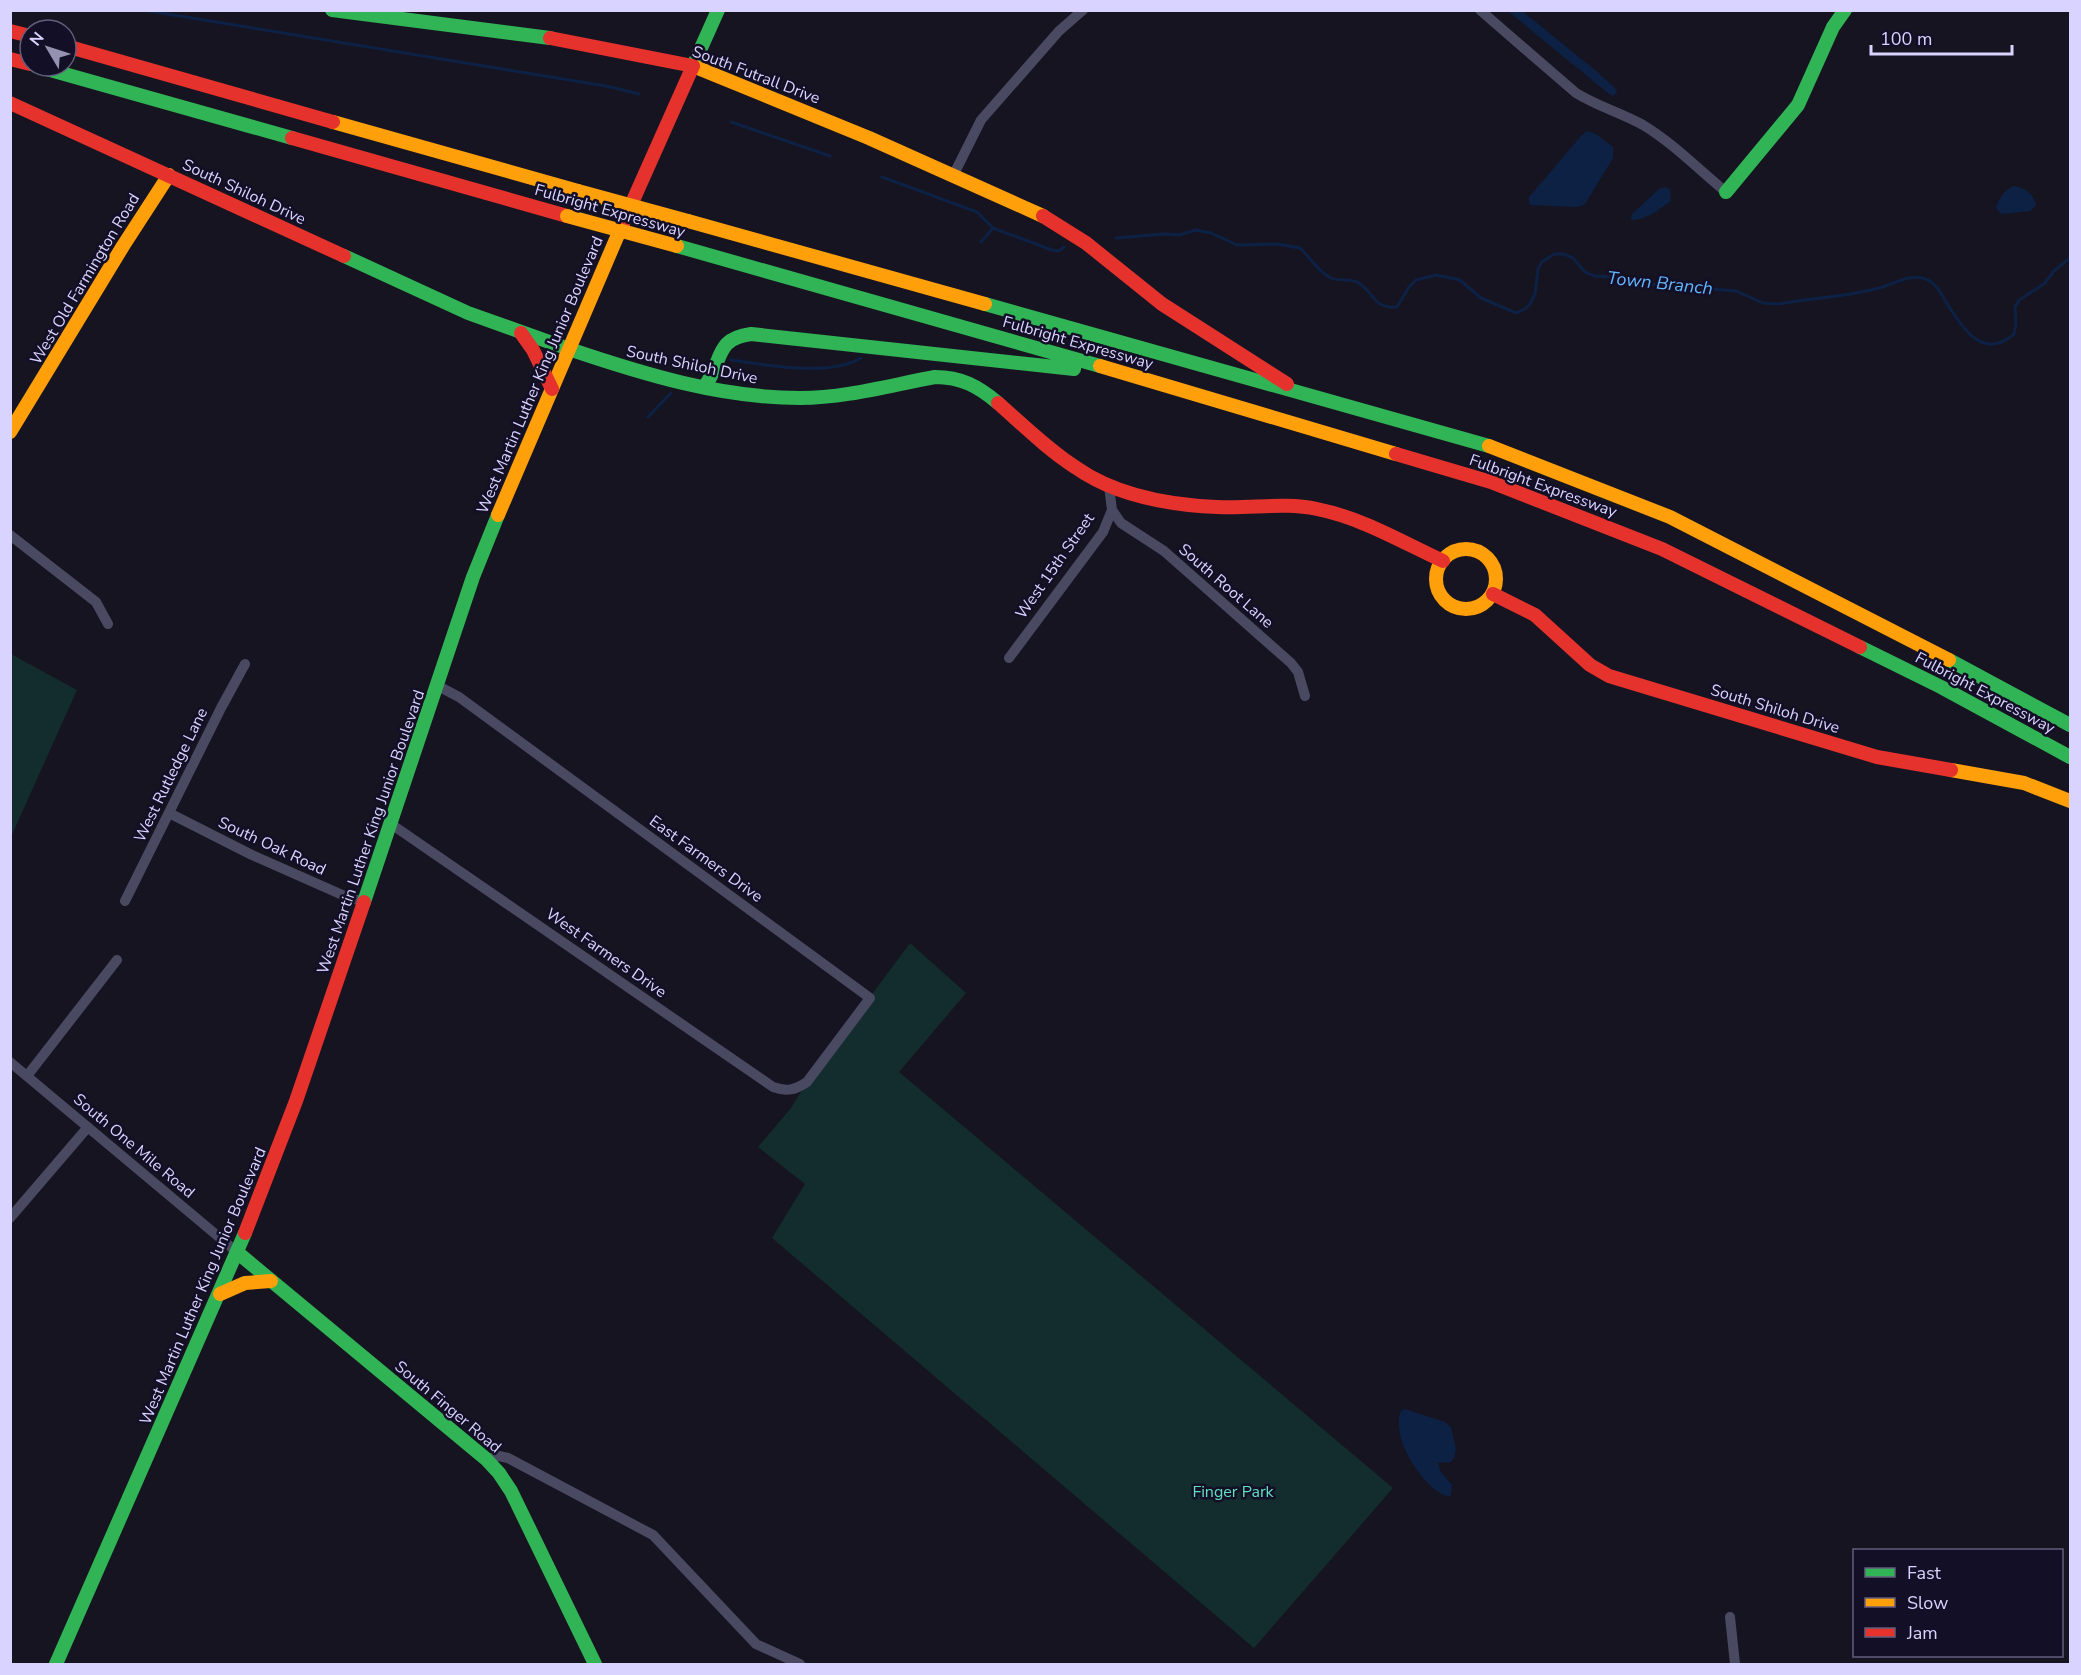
<svg xmlns="http://www.w3.org/2000/svg" width="2081" height="1675" viewBox="0 0 2081 1675" font-family="'Nunito Sans',sans-serif">
	<style>
		.green { fill: #132c2d }
		.water { fill: #0d2144 }
		.lines { fill: none; stroke-linecap: round; stroke-linejoin: round }
		.stream { stroke: #0d2144; stroke-width: 3 }
		.street { stroke: #4a4962; stroke-width: 10 }
		.fast { stroke: #30b455; stroke-width: 14 }
		.slow { stroke: #ff9f0a; stroke-width: 14 }
		.jam { stroke: #e5322d; stroke-width: 14 }
		.slow-bridge { stroke: #ff9f0a; stroke-width: 14 }
		.labels { text-anchor: middle; dominant-baseline: central; stroke-width: 5; stroke-linejoin: round; paint-order: stroke }
		.street-label { font-size: 16px; fill: #d9d4ff; stroke: #130f26 }
		.park-label { font-size: 16px; fill: #5fe0c0; stroke: #130f26 }
		.water-label { font-size: 18px; font-style: italic; fill: #62b6ff; stroke: #130f26 }
	</style>
	<rect width="100%" height="100%" fill="#161421"/>
	<path class="green" d="M11,654L77,690L11,837H10Z
		M910,943L966,993L899,1072L1393,1488L1254,1648L772,1238L805,1184L758,1147L791,1108L807,1082Z"/>
	<path class="water" d="M1508,11H1522L1595,70L1615,88L1617,92L1613,96L1609,94Z
		M1587,131L1596,134L1613,147V158L1585,204L1578,207L1531,205L1529,203V197L1582,135Z
		M2013,186C2025,187 2034,194 2036,206L2030,211L2001,214L1996,208C1998,199 2005,190 2013,186Z
		M1665,187L1670,189L1671,201C1660,209 1645,221 1631,220L1632,214L1659,189Z
		M1405,1409L1445,1422L1451,1427L1456,1449L1454,1458L1451,1462L1438,1463L1441,1472L1452,1485L1451,1495L1448,1497C1422,1488 1390,1437 1401,1411Z"/>
	<g class="lines">
		<path class="stream" d="M143,10L606,86L639,94
			M731,122L830,156
			M882,177L977,212L993,228L1052,250L1059,251L1064,247
			M1116,238L1163,234L1179,235L1196,230L1211,233L1237,245L1277,244L1300,248C1311,258 1317,271 1331,278C1340,282 1351,278 1359,283C1375,294 1374,309 1397,307L1409,287L1416,280L1436,275L1460,280L1481,298L1516,313L1525,309L1530,304L1535,294L1538,269L1542,262L1554,254H1564L1573,258L1585,272L1595,276L1612,277L1636,283L1736,291L1763,303L1779,304C1811,298 1844,297 1875,289C1892,286 1911,271 1928,280C1938,285 1942,296 1948,305C1964,331 1984,360 2014,334L2016,324L2015,307L2019,300L2044,284L2054,271L2070,258
			M981,242L993,228
			M731,360C767,365 829,377 861,358
			M648,417L671,393"/>
		<path class="street" d="M1480,10L1576,93C1597,106 1621,113 1643,125C1673,143 1699,170 1726,192
			M953,176L981,120L1059,31L1083,10
			M1112,510L1121,523L1164,551L1291,663L1298,672L1305,696
			M10,535L96,602L108,624
			M1009,658L1103,532L1112,510L1109,486
			M169,813L252,855L347,897L365,902
			M391,824L773,1087C787,1092 795,1090 807,1082L870,998L459,697L438,686
			M125,901L221,708L245,664
			M10,1062L238,1253
			M27,1076L117,960
			M10,1218L88,1127
			M486,1459L499,1456L508,1458L653,1535L756,1644L800,1664
			M1730,1617L1735,1664"/>
		<path class="fast" d="M332,10L550,38
			M36,66L292,138
			M693,66L718,10
			M1726,192L1798,105L1833,27L1845,10
			M677,246L1100,366
			M344,256L468,313L569,349
			M985,304L1489,446
			M569,349C643,374 721,398 800,398C845,398 891,385 935,377C961,377 978,386 998,403
			M704,387C724,362 713,339 751,334L1074,369
			M1860,647L1941,687L2070,757
			M1949,660L2070,725
			M364,902L473,577L498,515
			M238,1253L486,1459L499,1473L511,1491L595,1664
			M56,1664L245,1233"/>
		<path class="slow" d="M693,66L869,138L1043,216
			M333,122L578,191
			M688,221L985,304
			M1100,366L1396,454
			M10,432L123,246L169,175
			M1489,446L1670,517L1949,660
			M498,515L623,223
			M1436 579a30 30 0 1 1 60 0a30 30 0 1 1-60 0Z
			M1951,770L2024,783L2070,801
			M220,1294L245,1283L271,1281"/>
		<path class="jam" d="M10,31L30,36
			M550,38L693,66L623,223
			M66,46L333,122
			M10,59L30,64
			M10,103L344,256
			M292,138L567,216
			M1043,216L1086,243L1162,304L1287,384
			M521,333L533,350L552,389
			M998,403C1023,425 1047,449 1075,467C1116,496 1168,505 1217,507C1251,509 1284,502 1317,509C1362,518 1402,542 1443,561
			M1396,454L1491,482L1662,549L1860,647
			M1493,594L1535,615L1590,665L1609,676L1877,757L1951,770
			M245,1233L296,1101L364,902"/>
		<path class="slow-bridge" d="M578,191L688,221
			M567,216L677,246"/>
	</g>
	<g class="labels">
		<g class="street-label">
			<text transform="translate(756 75) rotate(21)">South Futrall Drive</text>
			<text transform="translate(244 192) rotate(25)">South Shiloh Drive</text>
			<text transform="translate(610 211) rotate(16)">Fulbright Expressway</text>
			<text transform="translate(85 279) rotate(-59)">West Old Farmington Road</text>
			<text transform="translate(1078 343) rotate(16)">Fulbright Expressway</text>
			<text transform="translate(692 365) rotate(12)">South Shiloh Drive</text>
			<text transform="translate(540 375) rotate(-67)">West Martin Luther King Junior Boulevard</text>
			<text transform="translate(1543 486) rotate(20)">Fulbright Expressway</text>
			<text transform="translate(1055 566) rotate(-55)">West 15th Street</text>
			<text transform="translate(1226 586) rotate(41)">South Root Lane</text>
			<text transform="translate(1985 693) rotate(28)">Fulbright Expressway</text>
			<text transform="translate(1775 709) rotate(17)">South Shiloh Drive</text>
			<text transform="translate(171 775) rotate(-64)">West Rutledge Lane</text>
			<text transform="translate(371 832) rotate(-71)">West Martin Luther King Junior Boulevard</text>
			<text transform="translate(272 846) rotate(25)">South Oak Road</text>
			<text transform="translate(706 859) rotate(36)">East Farmers Drive</text>
			<text transform="translate(606 953) rotate(35)">West Farmers Drive</text>
			<text transform="translate(134 1146) rotate(40)">South One Mile Road</text>
			<text transform="translate(203 1286) rotate(-67)">West Martin Luther King Junior Boulevard</text>
			<text transform="translate(448 1407) rotate(40)">South Finger Road</text>
		</g>
		<g class="park-label">
			<text x="1233" y="1492">Finger Park</text>
		</g>
		<g class="water-label">
			<text transform="translate(1660 283) rotate(6)">Town Branch</text>
		</g>
	</g>
	<rect width="2081" height="1675" fill="none" stroke="#d9d4ff" stroke-width="24"/>
	<rect x="1853" y="1549" width="210" height="108" fill="#130f26" stroke="#625e7d" stroke-width="1.5"/>
	<rect x="1865" y="1568" width="30" height="9" fill="#30b455" stroke="#625e7d" stroke-width="1.5"/>
	<text x="1907" y="1579" font-size="18" fill="#d9d4ff">Fast</text>
	<rect x="1865" y="1598" width="30" height="9" fill="#ff9f0a" stroke="#625e7d" stroke-width="1.5"/>
	<text x="1907" y="1609" font-size="18" fill="#d9d4ff">Slow</text>
	<rect x="1865" y="1628" width="30" height="9" fill="#e5322d" stroke="#625e7d" stroke-width="1.5"/>
	<text x="1907" y="1639" font-size="18" fill="#d9d4ff">Jam</text>
	<g transform="translate(48 48) rotate(309)"><circle r="28" fill="#130f26" stroke="#625e7d" stroke-width="1.5"/>
	<path d="M0-4.5L10 22L0 15L-10 22Z" fill="#9591b1"/>
	<text y="-9" font-size="16" font-weight="bold" text-anchor="middle" fill="#d9d4ff">N</text>
	</g>
	<path d="M1871 45v9h141v-9" fill="none" stroke="#d9d4ff" stroke-width="3"/>
	<text x="1880" y="45" font-size="18" fill="#d9d4ff" stroke="#130f26" stroke-width="4.5" paint-order="stroke">100 m</text>
</svg>
